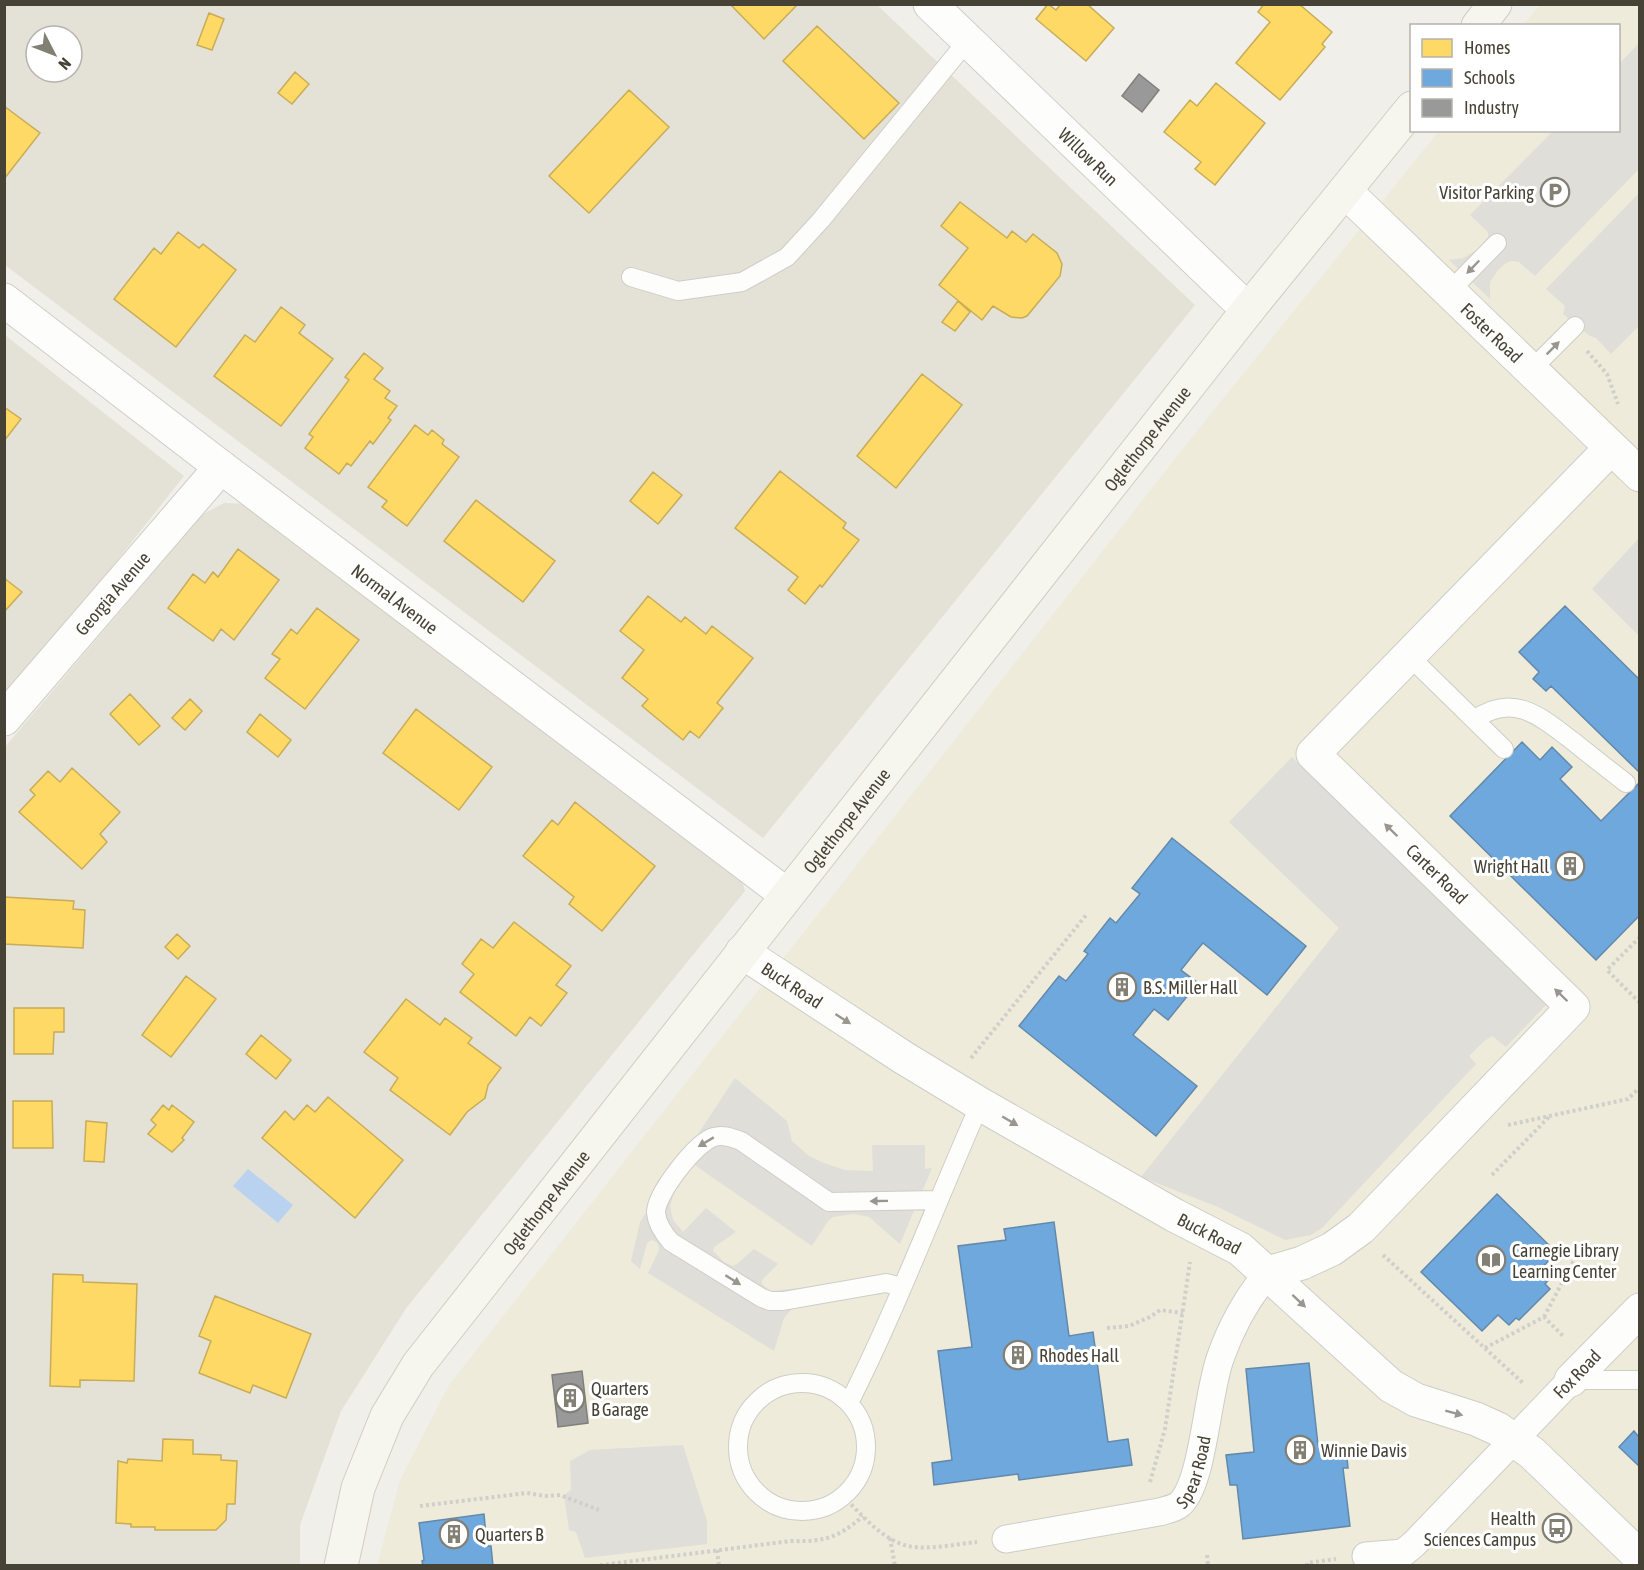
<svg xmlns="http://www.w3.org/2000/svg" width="1644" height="1570" viewBox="0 0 1644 1570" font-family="'Asap Condensed',sans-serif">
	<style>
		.residential { fill: #e4e2d6; fill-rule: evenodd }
		.education { fill: #eeebdb }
		.parking { fill: #dfded9 }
		.water { fill: #b9d2ef }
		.homes { fill: #ffd966; stroke: #c8ac57; stroke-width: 1.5 }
		.schools { fill: #6fa8dc; stroke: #6389aa; stroke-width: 1.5 }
		.industry { fill: #999; stroke: #807f7b; stroke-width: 1.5 }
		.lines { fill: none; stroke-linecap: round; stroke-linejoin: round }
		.service-casing { stroke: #cecdc6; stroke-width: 20 }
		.pedestrian-casing { stroke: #cecdc6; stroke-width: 29 }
		.minor-casing { stroke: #cecdc6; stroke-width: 35 }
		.secondary-casing { stroke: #d0cec0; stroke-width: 35 }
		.path { stroke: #d1cfca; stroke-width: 4; stroke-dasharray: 3 3; stroke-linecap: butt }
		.service { stroke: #fdfdfc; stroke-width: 18 }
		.pedestrian { stroke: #fdfdfc; stroke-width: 27 }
		.minor { stroke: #fdfdfc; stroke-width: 33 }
		.secondary { stroke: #f6f5ee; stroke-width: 33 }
		.oneway { fill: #98968f }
		.labels { text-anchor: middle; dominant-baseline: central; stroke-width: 6; stroke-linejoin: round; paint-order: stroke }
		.street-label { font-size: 18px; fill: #464235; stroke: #fff }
		.poi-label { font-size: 18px; fill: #464235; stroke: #fff; text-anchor: start }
	</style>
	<rect width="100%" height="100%" fill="#f0efe9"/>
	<path class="residential" d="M4,5H877L1195,305L763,838L5,265ZM36,36H72V72H36Z
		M5,335L184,476L5,702Z
		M224,503L246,504L742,881L745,891L407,1307L341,1411L300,1525V1565L5,1566V747L203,514Z"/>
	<path class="education" d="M1540,5H1639V1565L377,1566L400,1480L449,1385L1185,446L1439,131L1618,130V26L1523,25Z"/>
	<path class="parking" d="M1639,43V169L1535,276L1519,262L1512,261L1506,263L1498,270L1490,282V299L1449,260L1463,258L1477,250L1488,237V232L1470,215L1553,131L1618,130L1619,64Z
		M1639,193V326L1611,354L1596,338L1590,336L1563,314L1565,306L1546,289Z
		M1639,538V636L1592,589Z
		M1292,757L1547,1004L1506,1047L1492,1036L1483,1042L1469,1056L1476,1064L1322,1228L1311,1235L1285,1240L1218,1207L1141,1177L1339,928L1229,822Z
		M735,1078L787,1121L792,1141L801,1149L809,1156L824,1163L845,1170L873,1171L872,1145H925V1169L932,1168L900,1244L869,1217L853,1214L833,1217L828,1221L812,1246L693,1164L676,1186L670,1206L673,1220L683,1232L706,1208L736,1232L714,1247L713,1251L724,1262L732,1266L737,1264L754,1249L778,1264L762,1280V1284L768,1289L772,1291L886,1278L879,1295L861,1293L798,1302L784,1318L774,1351L648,1273L659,1250L658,1244L655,1241L651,1240L647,1243L640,1269L631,1261L640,1222Z
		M683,1445L707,1521V1544L585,1558L576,1532L569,1530L564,1495L571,1490L570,1461L590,1450Z"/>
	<path class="water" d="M248,1169L293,1205L278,1223L233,1186Z"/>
	<path class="homes" d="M730,4H794L796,6L764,39Z
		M1048,4L1056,10L1061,4H1087L1114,28L1086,61L1036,19Z
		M1264,4H1299L1332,32L1322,44L1325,47L1280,100L1236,63L1270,22L1258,12Z
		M209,13L224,19L212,50L197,45Z
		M817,26L899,103L864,139L783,61Z
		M295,72L309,84L292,104L278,93Z
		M1216,83L1265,123L1215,185L1195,169L1201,162L1164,132L1190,100L1197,106Z
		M629,90L669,127L589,213L549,176Z
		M4,106L40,133L4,179Z
		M960,202L1007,238L1012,231L1026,242L1033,234L1057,253L1062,264L1060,276L1027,316L1022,318L1011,317L993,306L982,320L939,285L968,248L941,226Z
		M178,232L199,248L203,244L236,270L176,347L114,299L154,248L161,254Z
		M958,301L970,312L955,331L942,322Z
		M281,307L305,325L299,333L333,359L281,426L214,376L245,335L255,342Z
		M364,353L383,368L374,379L390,391L385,398L397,406L388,418L391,420L373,444L370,441L351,466L347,463L339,474L305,448L313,437L309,434L349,380L345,377Z
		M922,374L962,405L896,488L857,456Z
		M4,407L21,419L4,441Z
		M415,425L428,435L432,430L444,440L442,444L459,457L407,526L382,507L387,501L368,487Z
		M780,471L846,523L843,528L859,540L822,587L820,585L805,604L788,590L798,577L735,528Z
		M653,472L682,495L658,524L630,501Z
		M476,500L555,561L523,602L444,541Z
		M238,549L279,580L234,640L221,629L213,641L168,608L193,574L205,583L213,572L218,577Z
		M4,578L22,592L4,612Z
		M648,596L681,622L685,617L706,634L712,626L753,658L717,703L723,708L699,738L690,731L683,740L642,706L648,699L622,678L644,650L620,631Z
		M317,608L359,640L305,709L265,678L280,659L272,654L291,629L297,634Z
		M130,694L160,726L139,745L110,714Z
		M190,699L202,711L185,730L172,718Z
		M416,709L492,767L459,810L383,753Z
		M260,714L291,740L278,757L247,732Z
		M72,768L120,812L100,834L107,842L82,869L19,812L35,795L30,790L48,771L60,782Z
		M575,802L655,866L602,931L569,904L574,897L523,856L552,820L558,825Z
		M4,897L74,901L73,909L85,910L83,948L4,944Z
		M514,922L571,966L556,985L567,993L541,1026L530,1017L516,1036L460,992L474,974L462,964L481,939L493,948Z
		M177,934L190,946L178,959L165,947Z
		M186,976L216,999L171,1057L142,1035Z
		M406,999L440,1025L445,1018L472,1038L468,1043L501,1068L488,1085L485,1098L467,1112L450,1135L390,1090L398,1078L364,1052Z
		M14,1008H64V1032H54L53,1054H14Z
		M261,1035L291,1060L276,1079L246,1054Z
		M328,1097L403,1160L355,1218L262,1138L285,1111L294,1120L307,1105L315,1112Z
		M13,1101H52L53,1148H13Z
		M163,1105L169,1110L172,1105L194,1122L182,1138L184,1140L172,1152L148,1134L156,1125L151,1120Z
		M86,1121L107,1123L104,1162L84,1161Z
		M53,1274L83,1275V1282L137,1284L134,1381L80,1380V1387L50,1386Z
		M215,1296L311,1334L286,1398L253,1385L250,1393L199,1373L211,1341L199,1336Z
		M163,1439L193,1440V1454L221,1455V1460L237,1461L235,1504H227L226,1520L216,1530H155V1527H131V1524L116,1523L118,1461L127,1463L128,1459L162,1461Z"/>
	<path class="schools" d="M1565,606L1640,680V773L1551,686L1546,691L1533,679L1539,672L1519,652Z
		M1522,742L1540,760L1552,747L1572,767L1560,779L1601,821L1640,782V915L1596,960L1450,816Z
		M1172,838L1306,946L1267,995L1203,943L1197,950L1181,970L1198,983L1168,1020L1154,1009L1133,1035L1197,1086L1156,1136L1019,1026L1059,976L1066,981L1088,954L1084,951L1110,918L1116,923L1140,894L1132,888Z
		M1497,1194L1556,1252L1542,1268L1551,1277L1545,1284L1550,1289L1519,1320L1516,1318L1509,1325L1498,1315L1482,1331L1421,1272Z
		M1054,1222L1069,1336L1093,1332L1108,1442L1128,1439L1132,1465L1019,1480L1018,1474L934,1485L932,1463L952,1460L938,1351L972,1347L958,1246L1006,1240L1004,1229Z
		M1309,1363L1318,1445L1325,1444L1326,1448L1346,1446L1348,1468H1343L1350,1526L1243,1539L1237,1485H1230L1226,1455L1254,1452L1246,1369Z
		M1634,1431L1638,1436L1640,1434V1467L1619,1447Z
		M484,1514L487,1546H491L493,1566H423L422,1561L424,1560L419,1523Z"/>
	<path class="industry" d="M1139,74L1159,90L1142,112L1122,96Z
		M582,1371L588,1423L558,1427L552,1375Z"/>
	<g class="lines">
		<g class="service-casing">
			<path id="service" d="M631,277L678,291L742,282L787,257L821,220L968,40
				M1449,292L1497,243
				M1531,370L1575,326
				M1409,656L1504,749
				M1474,720C1514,691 1542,718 1574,742C1591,756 1608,769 1626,783
				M902,1287L886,1283L783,1301H770L762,1298L671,1242C664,1234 657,1224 656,1213C655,1195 696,1142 714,1137C723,1134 732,1138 741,1141L829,1202L938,1200
				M1571,1380H1640
				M738 1447a64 64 0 1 1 128 0a64 64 0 1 1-128 0Z
				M849,1403C898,1306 936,1203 980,1104"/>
		</g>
		<g class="pedestrian-casing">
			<g id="pedestrian">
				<path id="s1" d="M1006,1539L1159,1512C1166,1510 1174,1509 1180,1504C1204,1482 1207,1391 1221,1356C1232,1325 1247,1298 1268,1273"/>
				<path d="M1366,1556L1403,1553L1414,1544L1571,1380"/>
			</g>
		</g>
		<g class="minor-casing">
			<g id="minor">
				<path id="s2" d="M930,4L1248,310"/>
				<path id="s3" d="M1345,191L1640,475"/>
				<path id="s4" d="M4,300L221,467L787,895"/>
				<path id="s5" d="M4,719L221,467"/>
				<path id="s6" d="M742,952L904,1058L980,1104L1174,1215L1240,1249L1391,1386L1416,1400L1476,1419L1498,1429L1532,1453L1640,1557"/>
				<path d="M1268,1273L1302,1263L1332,1249L1361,1228L1573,1007L1313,754L1611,448"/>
				<path d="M1571,1380L1640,1310"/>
			</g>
		</g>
		<g class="secondary-casing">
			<g id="secondary">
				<path d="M1478,26L1495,4"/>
				<path id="s7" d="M341,1566L358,1488L387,1416L418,1365L1248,310L1412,108"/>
			</g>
		</g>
		<path class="path" d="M1587,351L1607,374L1618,404
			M1640,937L1607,970L1640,1003
			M971,1058L1087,914
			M1508,1125L1628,1099L1640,1087
			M1492,1175L1549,1117
			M1383,1255L1524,1384
			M1544,1317L1575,1258
			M1107,1328L1129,1326L1150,1317L1160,1310L1183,1313
			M1485,1348L1544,1317L1564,1337
			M1150,1482L1165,1429L1190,1262
			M843,1496C862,1515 886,1545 915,1547C935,1549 957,1544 977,1542
			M420,1506L527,1493L545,1496L560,1495L599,1510
			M890,1538L895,1566
			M717,1550L719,1566
			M1207,1555L1208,1566
			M576,1566H583
			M594,1566L791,1541C824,1542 838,1538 863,1516
			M1307,1566V1563L1336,1559"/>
		<use href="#service" class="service"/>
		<use href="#pedestrian" class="pedestrian"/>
		<use href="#minor" class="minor"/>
		<use href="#secondary" class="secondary"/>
	</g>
	<defs><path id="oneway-solid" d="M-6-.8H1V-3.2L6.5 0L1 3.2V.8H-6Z" transform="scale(1.5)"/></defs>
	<g class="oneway">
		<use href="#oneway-solid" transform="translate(1473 267) rotate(134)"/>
		<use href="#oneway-solid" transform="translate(1553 348) rotate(-45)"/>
		<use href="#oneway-solid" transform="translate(1391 830) rotate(-136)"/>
		<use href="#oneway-solid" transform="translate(1561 995) rotate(-136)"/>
		<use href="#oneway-solid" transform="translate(843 1019) rotate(33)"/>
		<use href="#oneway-solid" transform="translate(1010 1121) rotate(30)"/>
		<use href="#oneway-solid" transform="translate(706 1142) rotate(149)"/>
		<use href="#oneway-solid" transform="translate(879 1201) rotate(179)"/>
		<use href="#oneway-solid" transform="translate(733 1280) rotate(32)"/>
		<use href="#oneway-solid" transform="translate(1299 1301) rotate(43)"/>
		<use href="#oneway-solid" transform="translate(1454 1413) rotate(15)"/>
	</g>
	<defs>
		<g id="parking-ring" transform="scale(1.5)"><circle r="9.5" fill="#fff" stroke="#827f74" stroke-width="1.5"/><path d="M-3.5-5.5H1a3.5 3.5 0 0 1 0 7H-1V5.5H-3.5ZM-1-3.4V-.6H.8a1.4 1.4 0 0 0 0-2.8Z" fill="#827f74"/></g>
		<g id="building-ring" transform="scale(1.5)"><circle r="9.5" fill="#fff" stroke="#827f74" stroke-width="1.5"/><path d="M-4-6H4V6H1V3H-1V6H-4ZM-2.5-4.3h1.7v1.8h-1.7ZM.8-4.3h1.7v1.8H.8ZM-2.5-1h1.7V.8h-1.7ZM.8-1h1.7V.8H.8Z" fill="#827f74"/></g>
		<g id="library-ring" transform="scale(1.5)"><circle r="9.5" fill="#fff" stroke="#827f74" stroke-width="1.5"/><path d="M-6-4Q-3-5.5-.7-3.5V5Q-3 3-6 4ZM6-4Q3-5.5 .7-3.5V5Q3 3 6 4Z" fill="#827f74"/></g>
		<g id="bus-ring" transform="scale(1.5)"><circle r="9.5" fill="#fff" stroke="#827f74" stroke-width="1.5"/><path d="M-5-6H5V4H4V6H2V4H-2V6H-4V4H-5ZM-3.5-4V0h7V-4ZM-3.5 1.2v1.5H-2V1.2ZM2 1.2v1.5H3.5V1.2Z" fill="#827f74"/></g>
	</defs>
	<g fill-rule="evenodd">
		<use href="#parking-ring" x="1555" y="192"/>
		<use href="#building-ring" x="1570" y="866"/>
		<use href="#building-ring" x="1122" y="987"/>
		<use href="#library-ring" x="1491" y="1260"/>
		<use href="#building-ring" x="1018" y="1355"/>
		<use href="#building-ring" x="570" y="1398"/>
		<use href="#building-ring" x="1300" y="1450"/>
		<use href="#bus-ring" x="1557" y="1528"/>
		<use href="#building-ring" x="454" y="1534"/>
	</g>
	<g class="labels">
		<g class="street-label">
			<text stroke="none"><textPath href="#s2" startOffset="220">Willow Run</textPath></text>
			<text stroke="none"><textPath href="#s3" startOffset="204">Foster Road</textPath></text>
			<text stroke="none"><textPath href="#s7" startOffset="1396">Oglethorpe Avenue</textPath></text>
			<text stroke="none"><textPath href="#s5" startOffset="166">Georgia Avenue</textPath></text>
			<text stroke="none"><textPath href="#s4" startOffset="492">Normal Avenue</textPath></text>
			<text stroke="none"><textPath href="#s7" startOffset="910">Oglethorpe Avenue</textPath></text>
			<text transform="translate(1437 874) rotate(44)">Carter Road</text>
			<text stroke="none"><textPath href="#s6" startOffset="60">Buck Road</textPath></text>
			<text stroke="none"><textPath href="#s7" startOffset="424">Oglethorpe Avenue</textPath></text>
			<text stroke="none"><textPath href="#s6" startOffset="546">Buck Road</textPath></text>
			<text transform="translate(1577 1374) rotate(-46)">Fox Road</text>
			<text stroke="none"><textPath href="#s1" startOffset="214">Spear Road</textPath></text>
		</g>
		<g class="poi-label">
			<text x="1534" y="192" text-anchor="end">Visitor Parking</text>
			<text x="1549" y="866" text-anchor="end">Wright Hall</text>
			<text x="1143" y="987">B.S. Miller Hall</text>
			<text x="1512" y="1250">Carnegie Library<tspan x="1512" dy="21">Learning Center</tspan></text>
			<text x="1039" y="1355">Rhodes Hall</text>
			<text x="591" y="1388">Quarters<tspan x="591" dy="21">B Garage</tspan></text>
			<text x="1321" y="1450">Winnie Davis</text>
			<text x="1536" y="1518" text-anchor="end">Health<tspan x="1536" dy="21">Sciences Campus</tspan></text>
			<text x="475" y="1534">Quarters B</text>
		</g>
	</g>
	<rect width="1644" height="1570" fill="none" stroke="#464235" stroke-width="12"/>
	<rect x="1410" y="24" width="210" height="108" fill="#ffffff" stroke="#b5b3ae" stroke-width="1.5"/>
	<rect x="1422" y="39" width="30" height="18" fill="#ffd966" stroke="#b5b3ae" stroke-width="1.5"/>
	<text x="1464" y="54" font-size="18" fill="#464235">Homes</text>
	<rect x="1422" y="69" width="30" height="18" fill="#6fa8dc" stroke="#b5b3ae" stroke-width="1.5"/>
	<text x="1464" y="84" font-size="18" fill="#464235">Schools</text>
	<rect x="1422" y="99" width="30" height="18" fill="#999999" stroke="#b5b3ae" stroke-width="1.5"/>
	<text x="1464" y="114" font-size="18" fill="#464235">Industry</text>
	<g transform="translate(54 54) rotate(132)"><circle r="28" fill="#ffffff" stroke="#b5b3ae" stroke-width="1.5"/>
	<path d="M0-4.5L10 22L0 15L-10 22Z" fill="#827f74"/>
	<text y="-9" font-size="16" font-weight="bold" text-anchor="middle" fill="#464235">N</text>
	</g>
</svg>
